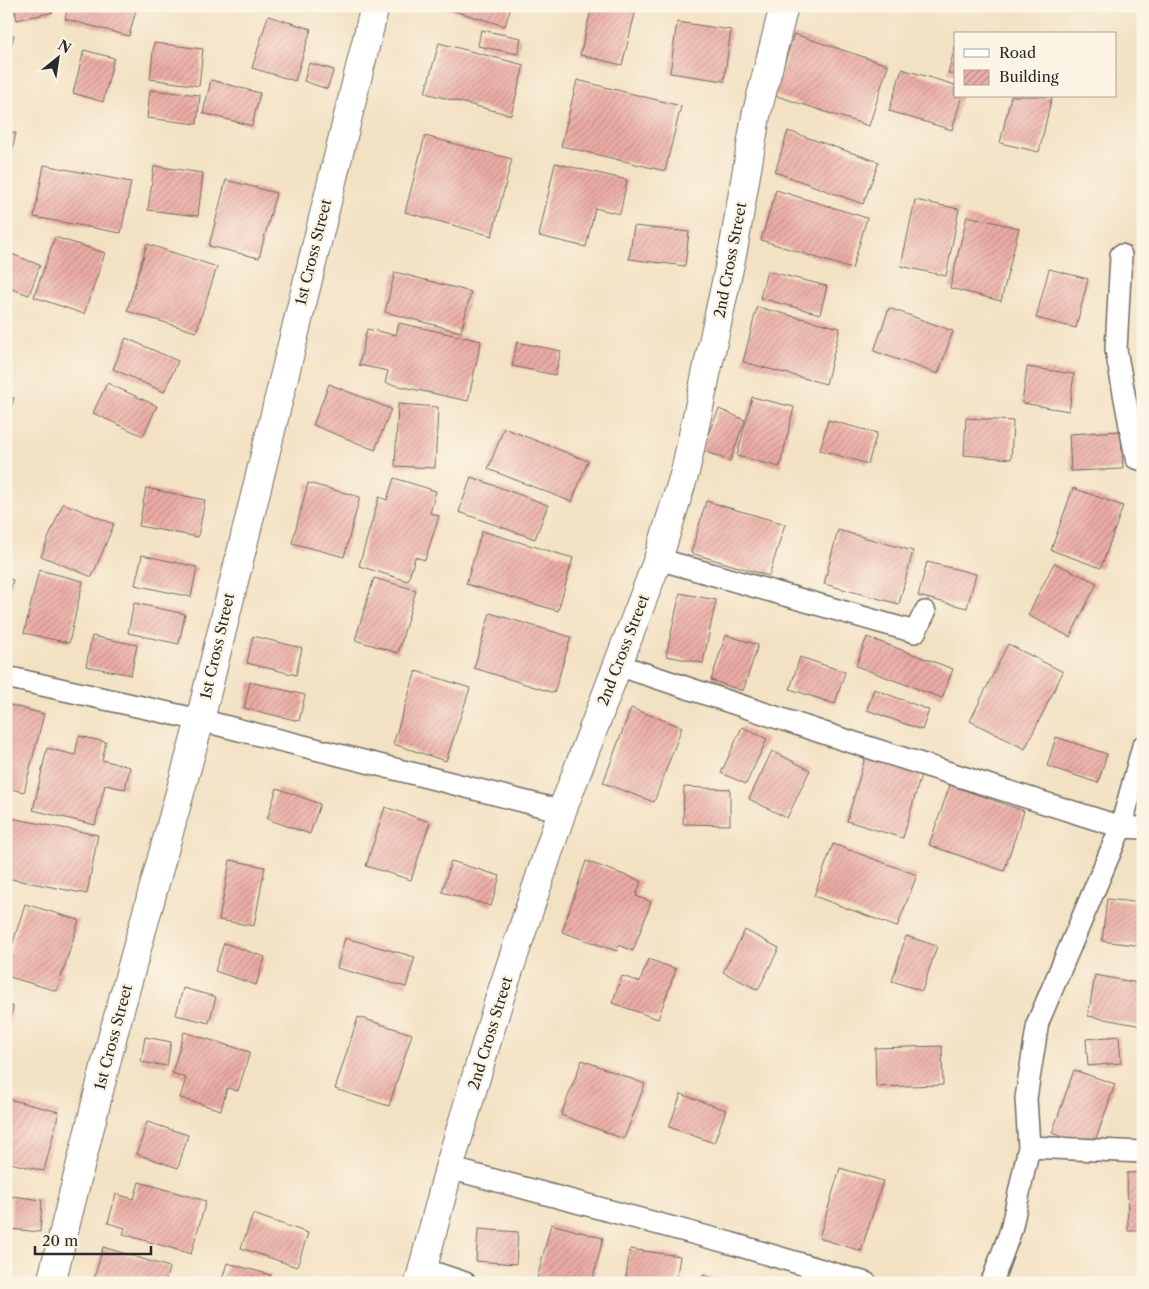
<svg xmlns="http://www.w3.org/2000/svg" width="1149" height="1289" viewBox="0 0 1149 1289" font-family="'Libre Caslon Text',serif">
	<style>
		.building { fill: url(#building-hatch) }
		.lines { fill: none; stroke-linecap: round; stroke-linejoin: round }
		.lane-casing { stroke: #716b60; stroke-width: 24 }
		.street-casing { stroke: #716b60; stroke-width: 30 }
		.lane { stroke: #fff; stroke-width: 21 }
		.street { stroke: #fff; stroke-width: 28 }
		.labels { text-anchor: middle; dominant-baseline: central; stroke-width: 5; stroke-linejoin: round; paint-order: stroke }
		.street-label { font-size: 15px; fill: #2b2b2b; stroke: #fcf5e5 }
	</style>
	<defs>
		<pattern id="building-hatch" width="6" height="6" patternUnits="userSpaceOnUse" patternTransform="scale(1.25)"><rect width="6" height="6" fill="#ecaca6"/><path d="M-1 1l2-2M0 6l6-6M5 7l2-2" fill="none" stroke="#bf8c87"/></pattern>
	</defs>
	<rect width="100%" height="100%" fill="#fcf5e5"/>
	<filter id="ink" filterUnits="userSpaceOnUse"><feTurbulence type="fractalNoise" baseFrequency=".02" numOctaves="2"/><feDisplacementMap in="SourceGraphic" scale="10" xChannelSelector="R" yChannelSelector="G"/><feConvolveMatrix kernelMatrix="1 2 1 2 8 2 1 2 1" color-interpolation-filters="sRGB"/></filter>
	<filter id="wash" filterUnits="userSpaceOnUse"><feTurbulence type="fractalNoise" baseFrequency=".0096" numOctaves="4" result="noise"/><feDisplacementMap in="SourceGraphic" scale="20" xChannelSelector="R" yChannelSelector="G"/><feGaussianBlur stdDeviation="1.12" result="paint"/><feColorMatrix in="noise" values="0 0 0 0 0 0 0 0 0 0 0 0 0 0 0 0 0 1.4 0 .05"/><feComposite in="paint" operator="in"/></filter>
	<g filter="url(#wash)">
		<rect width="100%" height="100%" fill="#f3e1c3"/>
		<g id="blocks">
			<path class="building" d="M14,6H53L54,12L17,20Z
				M68,6H137L129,36L65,19Z
				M437,6H511L505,26Z
				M592,6H637L622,65L580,55Z
				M268,16L311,29L295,81L252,68Z
				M677,22L731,30L724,81L670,73Z
				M481,30L521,38L518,54L478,46Z
				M6,33L14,36L7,59H6Z
				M794,34L888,65L869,126L774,95Z
				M154,43L203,49L199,86L150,79Z
				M439,43L524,65L511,115L425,93Z
				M955,47V75L948,73Z
				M84,50L114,58L103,102L73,93Z
				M309,63L334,70L327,89L304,81Z
				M902,69L955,85V96H962L952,130L889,111Z
				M211,80L260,93L252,126L203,113Z
				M577,80L681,106L665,171L561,146Z
				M150,90L200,95L197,124L147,118Z
				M1011,96H1052L1039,152L1000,143Z
				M6,131L16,133L7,173H6Z
				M788,131L879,162L863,204L775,172Z
				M425,136L512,159L492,236L405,212Z
				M555,163L627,180L620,214L595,208L586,247L539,236Z
				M44,165L131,182L121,233L34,217Z
				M154,166L203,173L198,216L148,210Z
				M226,180L276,193L259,258L209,246Z
				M776,190L867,218L852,269L761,240Z
				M915,200L959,209L946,276L901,266Z
				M967,216L1019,228L1001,301L950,288Z
				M634,226L689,232L685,266L629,259Z
				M55,237L105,253L84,314L34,297Z
				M147,244L217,267L196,332L127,311Z
				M6,252L40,265L29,295L6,287Z
				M1049,269L1088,279L1076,328L1036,318Z
				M767,271L827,286L820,314L760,298Z
				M395,272L471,292L461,332L385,312Z
				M6,306L12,309L6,323Z
				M757,307L840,328L826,384L743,362Z
				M889,308L953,331L938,374L874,351Z
				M399,323L481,341L468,401L385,383L388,371L359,365L367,329L396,335Z
				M126,338L178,361L164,392L113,369Z
				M517,342L561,351L555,375L512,366Z
				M1027,367L1074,374L1069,411L1022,403Z
				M107,383L157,406L143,436L93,413Z
				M329,384L391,409L375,450L313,425Z
				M6,396L14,398L7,420H6Z
				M752,397L794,407L780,467L737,456Z
				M398,404L438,407L435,468L395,466Z
				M719,409L745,420L730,461L701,450Z
				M966,418L1013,421L1011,459L964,455Z
				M828,420L877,433L868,464L820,450Z
				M504,428L588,461L572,502L488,469Z
				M1121,431L1123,469L1071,471L1069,434Z
				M471,477L548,505L535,539L459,512Z
				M394,478L436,491L430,513L439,516L425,560L415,557L408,581L359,566L379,497L387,500Z
				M308,483L360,497L344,557L292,543Z
				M146,488L205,500L198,537L139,526Z
				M1073,488L1123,506L1101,568L1051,550Z
				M706,501L785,524L769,576L691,553Z
				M63,503L114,524L92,577L41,556Z
				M838,530L913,551L899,604L824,584Z
				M482,531L573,558L558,611L466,584Z
				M142,555L197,567L191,597L135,585Z
				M927,562L976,574L967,608L918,596Z
				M1054,563L1097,583L1070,637L1028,615Z
				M39,570L83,581L69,643L24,633Z
				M6,578L13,580L7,601H6Z
				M374,578L416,590L398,653L355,640Z
				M680,593L716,600L703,663L666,656Z
				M134,603L185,614L179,644L128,633Z
				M490,613L571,637L554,693L474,668Z
				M726,635L758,645L743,691L711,680Z
				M92,636L137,645L131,675L86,666Z
				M253,636L302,648L296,675L247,663Z
				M867,637L953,669L942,698L856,666Z
				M1008,644L1063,672L1025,749L970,721Z
				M800,657L845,672L835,704L790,689Z
				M416,671L470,688L446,761L393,744Z
				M250,682L305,695L299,721L244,708Z
				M874,689L929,710L922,730L867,710Z
				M6,704L44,714L24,792L6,788Z
				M631,708L682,727L654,802L603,783Z
				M742,727L767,739L746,784L721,773Z
				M79,736L106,742L102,760L130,767L125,789L105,785L95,825L33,810L47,748L75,755Z
				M1056,737L1107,754L1098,783L1047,766Z
				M772,751L810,770L787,818L749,799Z
				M865,758L921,775L903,838L847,821Z
				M950,785L1024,811L1004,871L929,845Z
				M684,787L730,789V825L683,824Z
				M277,788L320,804L310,834L267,819Z
				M385,807L430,822L411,880L366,866Z
				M6,817L98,835L87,894L6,878Z
				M833,844L917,875L897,927L814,896Z
				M230,860L265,867L254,926L219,920Z
				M451,861L500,876L491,906L442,892Z
				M586,861L641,881L636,896L651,902L633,951L619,945L617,951L562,932Z
				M1107,899L1143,903V946L1102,941Z
				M25,904L79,920L57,991L6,976V965Z
				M745,930L779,948L758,990L723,972Z
				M906,936L937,946L922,991L892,981Z
				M345,938L415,957L406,987L337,968Z
				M224,943L265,957L256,985L215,971Z
				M648,959L676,969L658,1019L612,1003L622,976L640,982Z
				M1095,975L1143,984L1142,1026L1088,1016Z
				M183,988L216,997L209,1023L176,1015Z
				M6,1005L13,1006L7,1038H6Z
				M358,1017L412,1034L389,1106L335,1089Z
				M184,1032L250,1052L238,1091L227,1088L221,1110L180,1098L186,1078L172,1073Z
				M1119,1036L1121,1063L1088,1066L1086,1039Z
				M145,1037L171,1042L167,1066L141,1062Z
				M942,1046L943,1085L876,1087L875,1048Z
				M582,1060L645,1084L624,1139L561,1115Z
				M1074,1070L1115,1084L1093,1148L1052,1133Z
				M681,1094L726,1110L714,1143L669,1127Z
				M8,1099L59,1112L44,1171L6,1162V1107Z
				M147,1122L188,1135L178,1168L137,1154Z
				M840,1168L883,1181L861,1251L819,1238Z
				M1143,1172V1231H1128L1127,1173Z
				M139,1182L206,1201L191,1254L123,1234L125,1228L108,1223L116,1194L134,1199Z
				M12,1196L42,1200L40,1232L10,1229Z
				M253,1214L308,1233L297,1267L241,1248Z
				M551,1224L603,1238L592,1283H536Z
				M478,1229L518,1232L516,1264L476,1261Z
				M103,1247L169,1267L165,1283H93Z
				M630,1249L680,1256L676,1283H625Z
				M227,1263L271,1275L268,1283H221Z
				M703,1275L727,1282V1283H701Z"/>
		</g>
	</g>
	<g filter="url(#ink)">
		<use href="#blocks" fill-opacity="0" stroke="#716b60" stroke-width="1"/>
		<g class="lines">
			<g class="lane-casing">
				<path id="lane" d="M1121,255L1116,350L1136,458L1143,460
					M658,559L915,632L925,612
					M618,665L842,739L1121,827L1143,828
					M6,677L200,720L562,811
					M1029,1147L1143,1152
					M449,1168L730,1243L866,1283
					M423,1269L465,1283
					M990,1283L993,1279L1011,1230L1029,1147L1026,1098L1038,1022L1121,827L1143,746"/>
			</g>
			<g class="street-casing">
				<path id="street" d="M51,1283L113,1035L200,720L375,6
					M419,1283L449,1168L500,997L562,811L658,559L685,472L734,245L756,116L784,6"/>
			</g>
			<use href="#lane" class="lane"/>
			<use href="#street" class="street"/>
		</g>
	</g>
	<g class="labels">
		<g class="street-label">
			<text transform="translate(313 252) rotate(-76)">1st Cross Street</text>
			<text transform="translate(730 260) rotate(-79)">2nd Cross Street</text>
			<text transform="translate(217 646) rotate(-77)">1st Cross Street</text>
			<text transform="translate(623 650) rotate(-69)">2nd Cross Street</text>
			<text transform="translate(490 1033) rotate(-73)">2nd Cross Street</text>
			<text transform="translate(113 1037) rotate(-75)">1st Cross Street</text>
		</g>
	</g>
	<rect width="1149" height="1289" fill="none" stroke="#fcf5e5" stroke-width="25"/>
	<rect x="954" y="32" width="162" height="65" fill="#fcf5e5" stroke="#a8a49b"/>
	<rect x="964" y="49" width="25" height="8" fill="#ffffff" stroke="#a8a49b"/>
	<text x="999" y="58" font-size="15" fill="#2b2b2b">Road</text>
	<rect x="964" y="70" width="25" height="15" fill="url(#building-hatch)" stroke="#a8a49b"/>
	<text x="999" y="82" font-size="15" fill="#2b2b2b">Building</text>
	<g transform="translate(58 58) rotate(30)" stroke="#fcf5e5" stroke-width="4" paint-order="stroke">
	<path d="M0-4L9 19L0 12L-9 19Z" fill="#2b2b2b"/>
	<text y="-8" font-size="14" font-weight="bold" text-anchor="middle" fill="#2b2b2b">N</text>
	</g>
	<path d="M35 1246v8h116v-8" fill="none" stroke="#2b2b2b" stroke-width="2.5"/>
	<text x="42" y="1246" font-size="15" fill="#2b2b2b" stroke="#fcf5e5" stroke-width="4" paint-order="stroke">20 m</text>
</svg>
